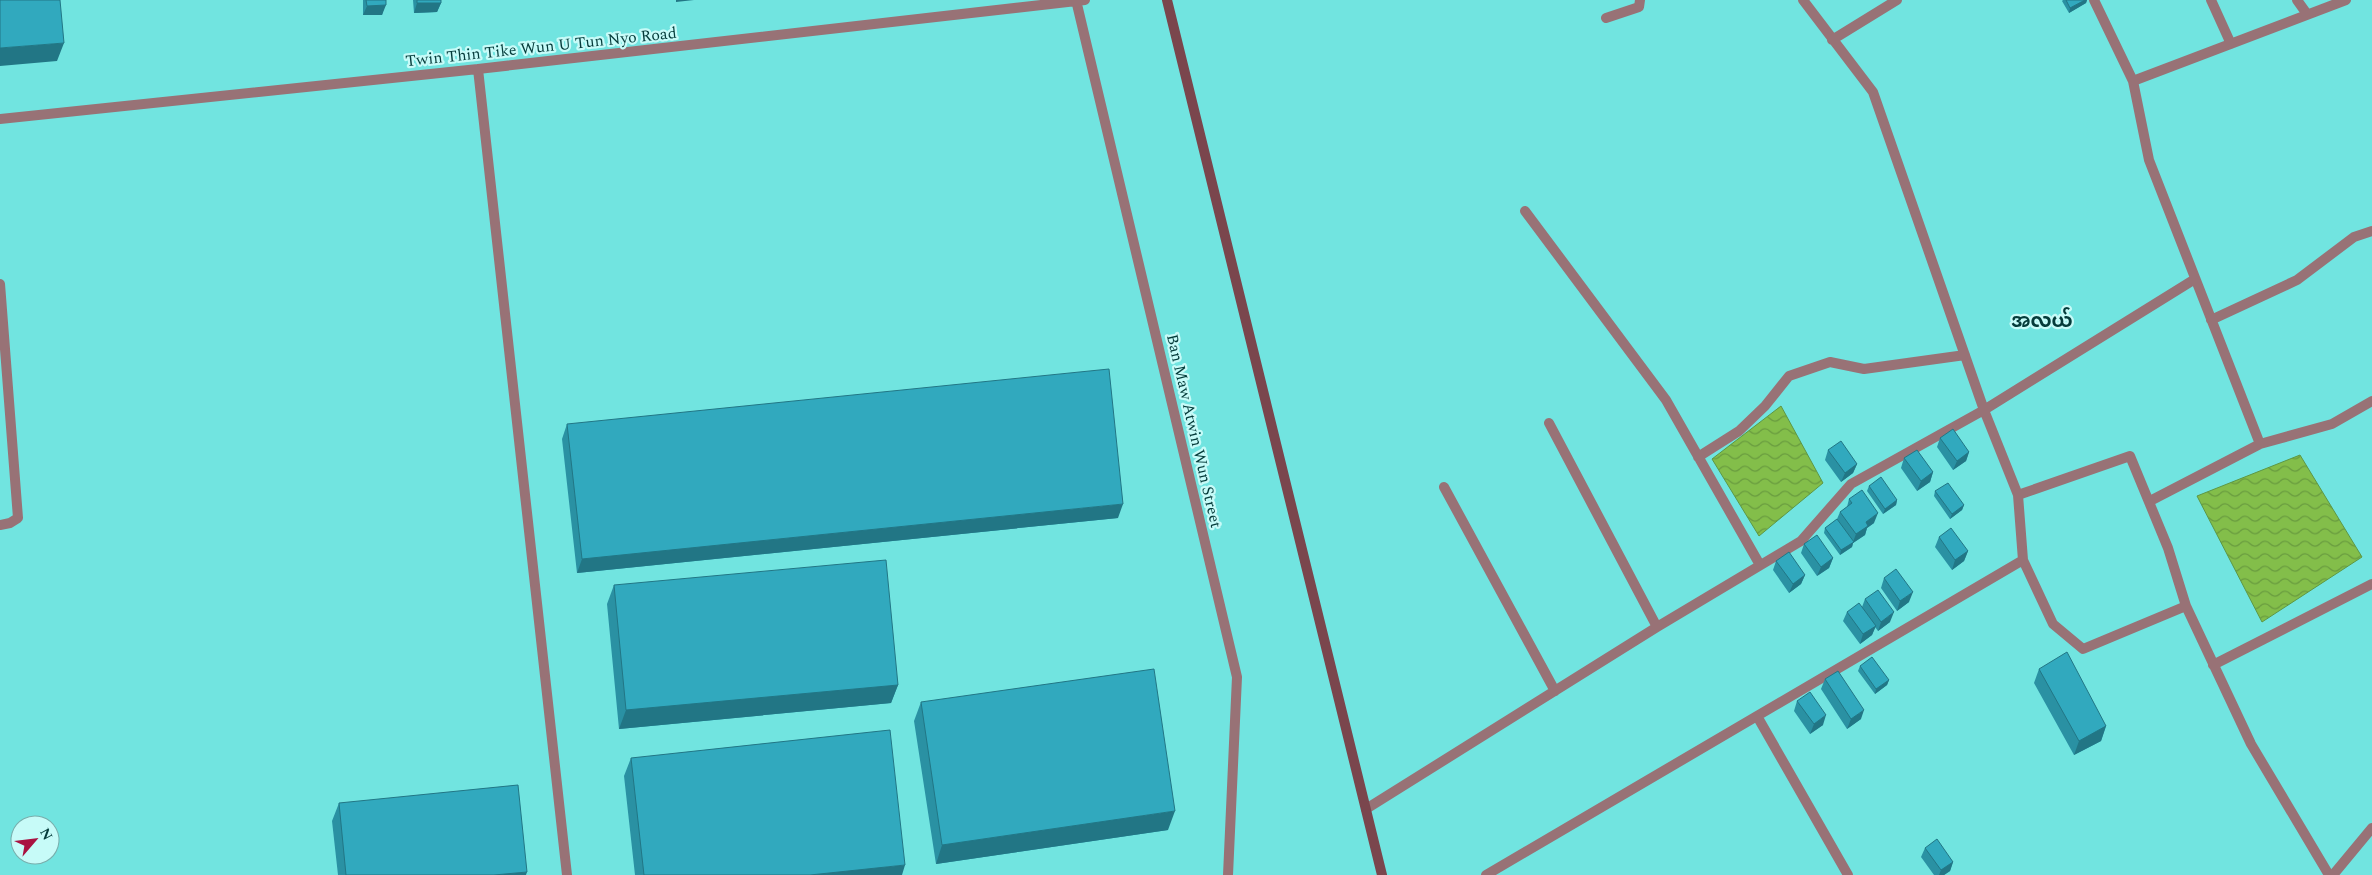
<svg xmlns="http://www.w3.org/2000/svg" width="2372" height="875" viewBox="0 0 2372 875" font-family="Spectral,'Noto Sans Myanmar',serif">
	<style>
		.water { fill: url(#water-waves); stroke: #5d9745 }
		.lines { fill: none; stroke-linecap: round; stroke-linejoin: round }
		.service { stroke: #987276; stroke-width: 10 }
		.minor { stroke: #987276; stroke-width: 10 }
		.tertiary { stroke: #987276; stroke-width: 10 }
		.secondary { stroke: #7a464d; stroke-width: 10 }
		.wall { fill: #2a91a3 }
		.shaded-wall { fill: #227685 }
		.building { fill: #31a9be; stroke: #227685 }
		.labels { text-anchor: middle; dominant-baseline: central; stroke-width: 4.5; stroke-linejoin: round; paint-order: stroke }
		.street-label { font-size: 16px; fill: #043b3a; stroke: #c7fbf8 }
		.quarter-label { font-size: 19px; font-weight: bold; fill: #043b3a; stroke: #c7fbf8 }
	</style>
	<defs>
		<pattern id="water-waves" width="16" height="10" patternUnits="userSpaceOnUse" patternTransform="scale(1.25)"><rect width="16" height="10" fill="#83be4a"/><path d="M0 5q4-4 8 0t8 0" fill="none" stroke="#699c3f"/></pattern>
	</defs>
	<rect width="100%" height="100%" fill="#71e4e0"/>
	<path class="water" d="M1781,406L1823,483L1759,536L1712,459Z
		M2300,455L2362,557L2262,622L2197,496Z"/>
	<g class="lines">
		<path class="service" d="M0,284L18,518L10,523L0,525"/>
		<path class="minor" d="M1076,0L1237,677L1228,875
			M1803,0L1873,92L1984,410L2018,495L2023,560L2053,624L2083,649L2186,606
			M2094,0L2133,81L2149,160L2260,444
			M2211,0L2231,44
			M2297,0L2307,14
			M1606,18L1639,7L1640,0
			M1832,40L1897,0
			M478,69L567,875
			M2133,81L2346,0
			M0,119L478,69L1085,0
			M1525,211L1666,400L1760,565
			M2211,320L2297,280L2354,237L2372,231
			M1549,423L1657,627
			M1698,457L1739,431L1765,406L1789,376L1830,362L1864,369L1965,355
			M1444,487L1555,691
			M2018,495L2130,456L2168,548L2186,606L2251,744L2329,875
			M2150,501L2260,444L2332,424L2372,401
			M2213,665L2372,584
			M1757,716L1848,875
			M1366,809L1657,627L1801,541L1851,484L1984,410L2195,279
			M1486,875L2023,560"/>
		<path class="tertiary" d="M2333,875L2372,828"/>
		<path class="secondary" d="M1167,0L1382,875"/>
	</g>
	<path class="wall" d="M363,0H386L382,15H363Z
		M413,0H441V3L437,12L414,13Z
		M2063,0H2087L2086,3L2069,13L2062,1Z
		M567,424L1118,518L577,573L562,439Z
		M1940,438L1969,452L1966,461L1953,470L1937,447Z
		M1828,450L1857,464L1853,473L1841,482L1825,460Z
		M1904,458L1933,472L1930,482L1917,491L1901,468Z
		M1869,486L1897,500L1896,505L1883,514L1867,491Z
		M1935,491L1964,505L1962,510L1950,519L1934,496Z
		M1849,499L1874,523L1867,528L1865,535L1853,543L1852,547L1840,555L1824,533L1825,528L1837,519L1840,512L1847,507Z
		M1939,537L1968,551L1964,561L1952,570L1935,547Z
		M1804,544L1833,558L1829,568L1817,576L1801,553Z
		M1776,561L1805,575L1801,584L1789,593L1773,570Z
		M1884,578L1909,602L1897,611L1881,588Z
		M614,585L898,685L891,703L619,729L607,604Z
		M1865,599L1890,622L1878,631L1875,627L1872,635L1860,644L1843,621L1847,612L1862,607Z
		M1860,666L1889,680L1887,685L1875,694L1858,671Z
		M2039,669L2106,726L2101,741L2074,755L2034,683Z
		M1825,679L1861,719L1847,729L1821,689Z
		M1797,701L1823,725L1810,734L1794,711Z
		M921,702L1168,830L936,864L914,721Z
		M631,758L902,875H635L624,776Z
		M339,803L526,875H338L332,821Z
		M1925,848L1953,862L1950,871L1944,875H1934L1921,857Z"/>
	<path class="shaded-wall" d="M676,0H694L676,2Z
		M2085,0H2087L2086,3L2069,13L2070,8Z
		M417,3H441L437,12L414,13Z
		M386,5L382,15H363L367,6Z
		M64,43L57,61L0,66V48Z
		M1969,452L1966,461L1953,470L1957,461Z
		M1857,464L1853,473L1841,482L1845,473Z
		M1933,472L1930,482L1917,491L1921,481Z
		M1897,500L1896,505L1883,514L1885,509Z
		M1123,504L1118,518L577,573L582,559Z
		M1964,505L1962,510L1950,519L1952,514Z
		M1878,513L1874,523L1867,528L1865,535L1853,543L1852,547L1840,555L1841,550L1853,542L1856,534L1866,522Z
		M1968,551L1964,561L1952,570L1955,560Z
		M1833,558L1829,568L1817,576L1821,567Z
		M1805,575L1801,584L1789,593L1793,584Z
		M1913,592L1909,602L1897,611L1900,601Z
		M1894,612L1890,622L1878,631L1881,622Z
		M1876,626L1872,635L1860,644L1863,634Z
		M1889,680L1887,685L1875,694L1876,689Z
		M898,685L891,703L619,729L626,710Z
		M1864,710L1861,719L1847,729L1851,719Z
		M1826,715L1823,725L1810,734L1814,724Z
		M2106,726L2101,741L2074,755L2079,741Z
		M1175,811L1168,830L936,864L942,845Z
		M1953,862L1950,871L1944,875H1939L1941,870Z
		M905,865L902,875H810Z
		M527,872L526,875H494Z"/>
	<path class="building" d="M0,0H60L64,43L0,48Z
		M366,0H386V5L367,6Z
		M417,0H441V3H417Z
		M2066,0H2085L2070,8Z
		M1109,369L1123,504L582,559L567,424Z
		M1953,429L1969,452L1957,461L1940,438Z
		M1841,441L1857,464L1845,473L1828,450Z
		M1917,450L1933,472L1921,481L1904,458Z
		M1881,477L1897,500L1885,509L1869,486Z
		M1948,483L1964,505L1952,514L1935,491Z
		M1862,490L1878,513L1866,522L1868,526L1856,534L1840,512L1852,503L1849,499Z
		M1837,519L1854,542L1841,550L1825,528Z
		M1951,528L1968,551L1955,560L1939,537Z
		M1817,535L1833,558L1821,567L1804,544Z
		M1789,552L1805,575L1793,584L1776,561Z
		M886,560L898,685L626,710L614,585Z
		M1896,569L1913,592L1900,601L1884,578Z
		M1878,590L1894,612L1881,622L1865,599Z
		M1859,603L1876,626L1863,634L1847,612Z
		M2067,652L2106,726L2079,741L2039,669Z
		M1872,657L1889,680L1876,689L1860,666Z
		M1154,669L1175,811L942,845L921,702Z
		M1838,671L1864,710L1851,719L1825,679Z
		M1810,692L1826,715L1814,724L1797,701Z
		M890,730L905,865L810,875H644L631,758Z
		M518,785L527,872L494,875H346L339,803Z
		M1937,839L1953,862L1941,870L1925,848Z"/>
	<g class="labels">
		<g class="street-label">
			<text transform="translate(541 47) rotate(-6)">Twin Thin Tike Wun U Tun Nyo Road</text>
			<text transform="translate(1194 431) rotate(77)">Ban Maw Atwin Wun Street</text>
		</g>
		<g class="quarter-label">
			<text x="2042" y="321">အလယ်</text>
		</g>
	</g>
	<g transform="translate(35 840) rotate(62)"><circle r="24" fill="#c7fbf8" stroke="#79aeac"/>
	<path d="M0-4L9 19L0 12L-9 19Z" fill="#a91241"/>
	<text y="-8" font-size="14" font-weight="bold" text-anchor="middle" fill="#043b3a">N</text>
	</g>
</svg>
